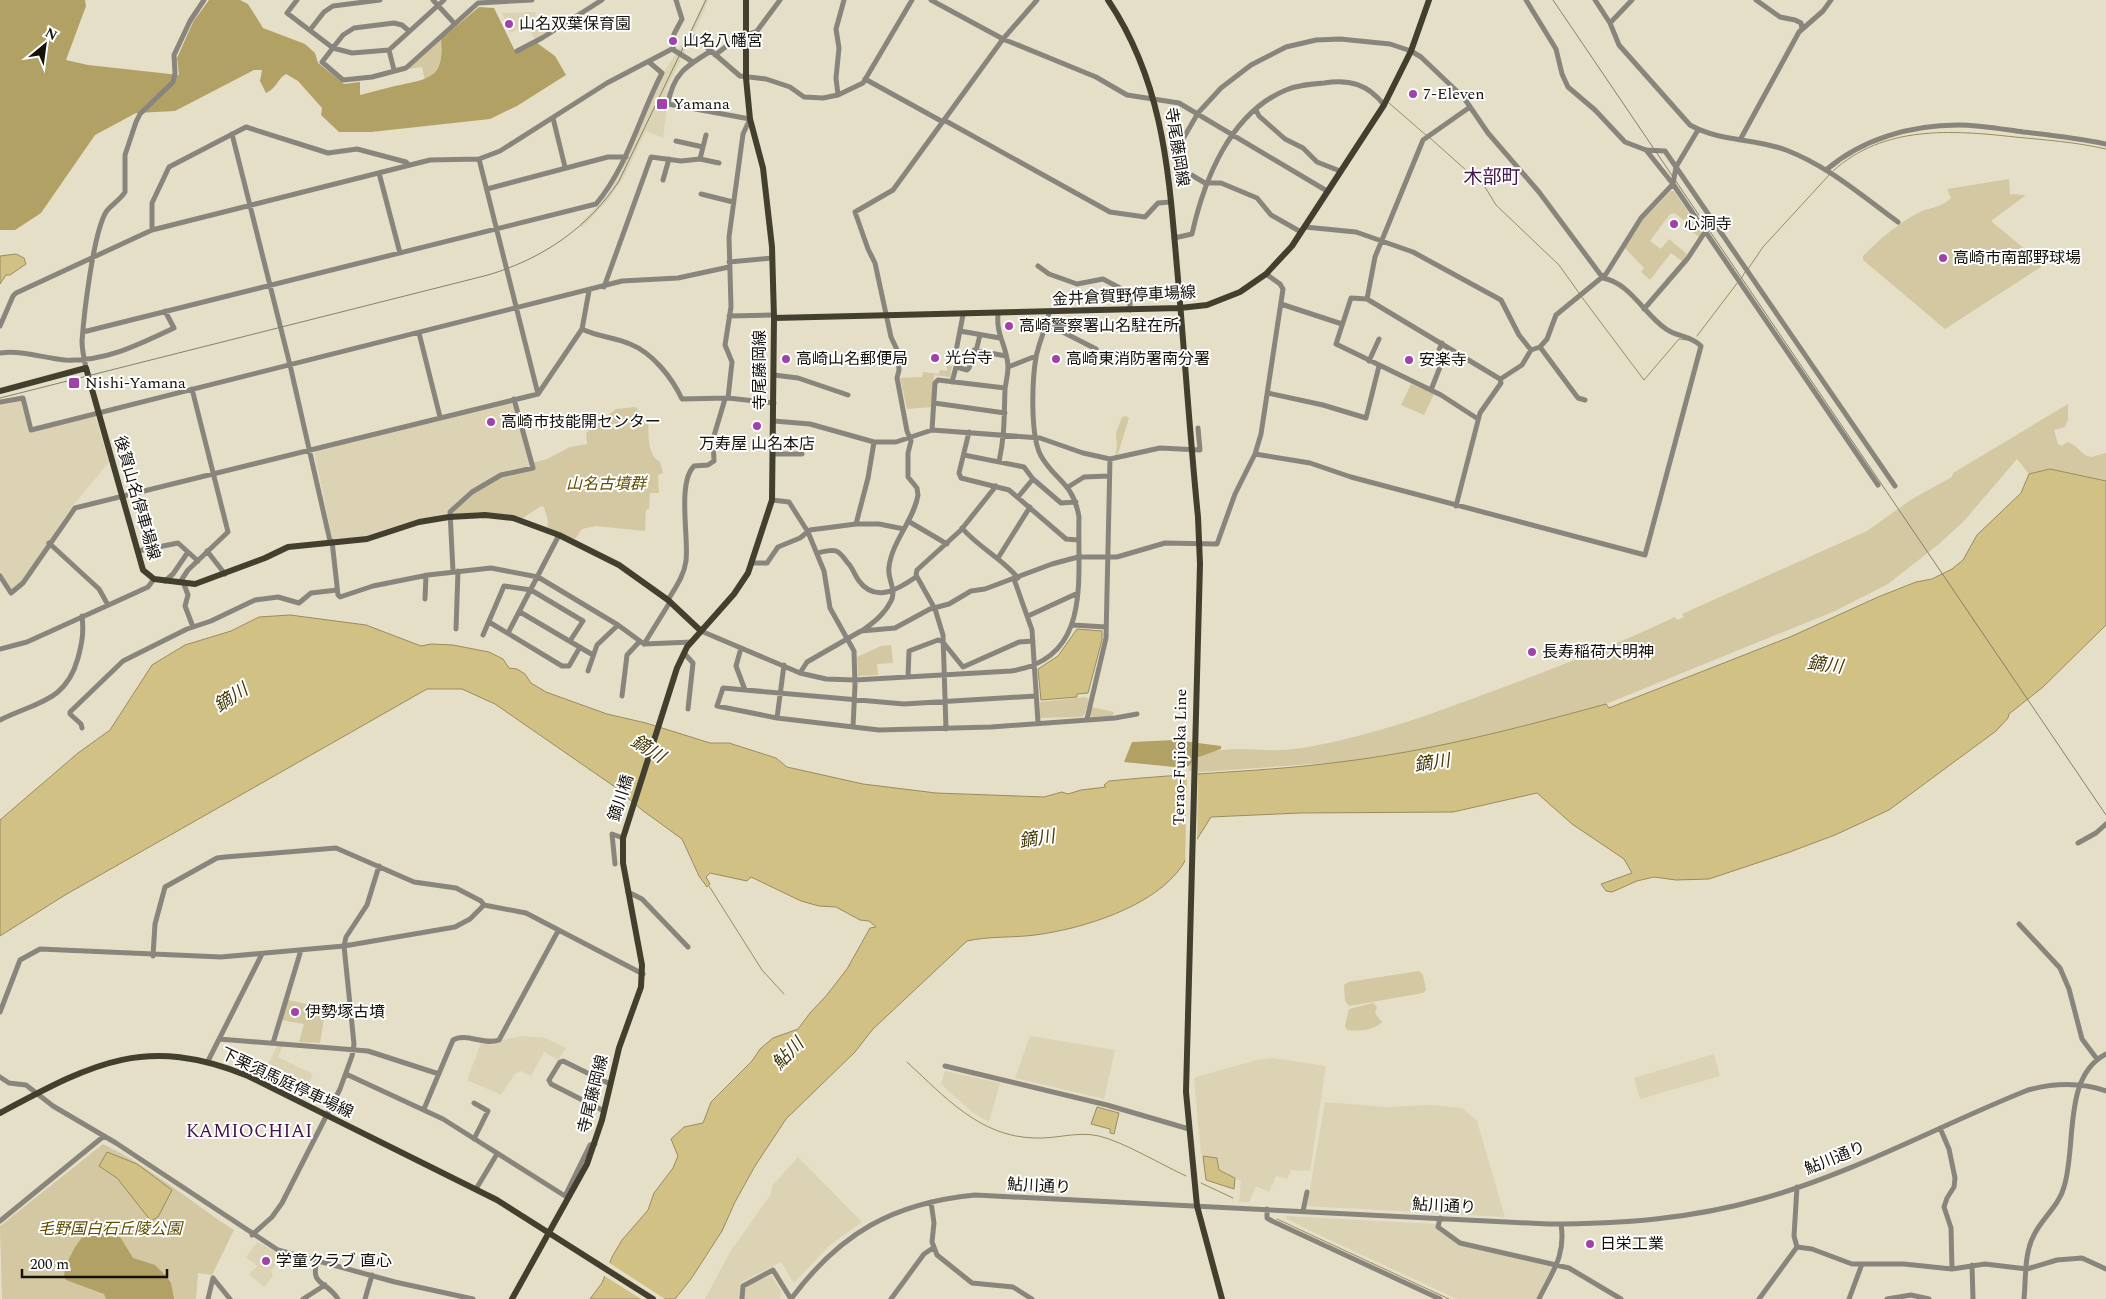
<svg xmlns="http://www.w3.org/2000/svg" width="2106" height="1299" viewBox="0 0 2106 1299" font-family="Spectral,'Noto Sans JP',serif">
	<style>
		.built { fill: #dbd3b4 }
		.green { fill: #d3c8a1 }
		.forest { fill: #b1a165 }
		.water { fill: #d1c184; stroke: #988c5f }
		.pier { fill: #e6dfc7 }
		.lines { fill: none; stroke-linecap: round; stroke-linejoin: round }
		.stream { stroke: #988c5f; stroke-width: 1 }
		.minor { stroke: #88867c; stroke-width: 5 }
		.major { stroke: #433f2e; stroke-width: 6 }
		.rail { stroke: #847f6f; stroke-width: 1 }
		.poi-dot { fill: #a042aa; stroke: #fff; stroke-width: 2 }
		.labels { text-anchor: middle; dominant-baseline: central; stroke-width: 4; stroke-linejoin: round; paint-order: stroke }
		.poi-label { font-size: 16px; fill: #14120a; stroke: #fff; text-anchor: start }
		.street-label { font-size: 16px; fill: #14120a; stroke: #fff }
		.park-label { font-size: 16px; font-style: italic; fill: #604f00; stroke: #fff }
		.water-label { font-size: 18px; font-style: italic; fill: #453906; stroke: #fff }
		.quarter-label { font-size: 19px; fill: #431548; stroke: #fff }
	</style>
	<rect width="100%" height="100%" fill="#e6dfc7"/>
	<path class="built" d="M704,0H708L703,14L666,90L669,92L663,138L646,131L625,175L609,199L582,228L580,224L606,196L621,173L636,135L664,72L692,28Z
		M536,12L534,24L542,26L549,24V31L535,39L527,26L510,33L502,13Z
		M22,400L30,432L95,416L109,462L71,508L22,581L12,589L4,582L0,571V404Z
		M512,402L531,465L529,467L474,488L444,515L369,536L334,539L332,537L314,451Z
		M522,1036L545,1038L566,1048L558,1060L544,1052L531,1076L521,1071L515,1074L501,1095L467,1080L481,1043L494,1045L502,1040Z
		M1030,1036L1115,1050L1104,1099L1015,1078Z
		M277,1046H283L278,1057L313,1074L304,1094L299,1092L297,1094L291,1091L292,1088L278,1081L277,1083L263,1075Z
		M1714,1054L1720,1076L1640,1099L1634,1078Z
		M1273,1058L1326,1066L1310,1171L1291,1170L1287,1179L1276,1176L1269,1192L1256,1186L1249,1202H1239L1241,1181L1220,1170L1218,1158L1201,1155L1194,1079L1196,1077L1257,1060Z
		M945,1071L1000,1083L989,1122L972,1112L941,1084Z
		M1325,1102L1386,1107L1432,1105L1462,1108L1477,1121L1505,1217L1307,1206Z
		M798,1157L862,1222L830,1245L794,1283L781,1262L740,1283V1299H705L730,1252L771,1194L772,1186Z
		M1286,1216L1437,1224L1459,1244L1553,1267L1536,1299H1457L1315,1233L1287,1219Z
		M257,1242L285,1256L271,1270L273,1276L264,1287L249,1274L257,1266L246,1257Z
		M771,1275L781,1291L780,1299H744V1291L747,1286Z"/>
	<path class="green" d="M441,39C443,58 441,69 425,81L422,67L408,69Z
		M2009,179L2010,194L2026,195L1991,221L2044,265L1945,329L1863,260V256C1879,240 1896,225 1916,214C1928,207 1940,209 1951,198L1947,189Z
		M1671,191H1674L1702,233L1700,238L1688,228L1690,226L1675,213L1670,214L1650,241L1661,249L1669,239L1687,254L1682,261L1671,253L1650,280L1641,272L1644,268L1625,248L1642,221Z
		M947,366H952L950,377L934,375L932,407L907,409L900,378L922,377L923,372L939,374L940,370L947,371Z
		M1411,384L1434,394L1424,415L1401,405Z
		M2068,404V420L2065,427L2054,430L2058,444L2062,446L2067,442C2078,445 2081,455 2091,457L2106,453V481L2050,469L2029,474L2017,459L1964,521L1939,544L1888,584L1835,611L1606,704L1445,746L1341,762L1188,773C1191,743 1246,750 1267,750C1282,751 1298,749 1313,746C1374,735 1435,713 1493,691C1555,668 1616,645 1675,617L1677,620L1684,617L1682,614L1867,531L1912,499L1952,477L1953,473Z
		M636,407L645,422L648,419C649,432 646,454 660,462L663,473L658,475L659,493H650L649,509L646,510L645,531L596,526L582,529L575,539L547,527L548,521L544,507L541,506L523,518L478,512L452,515V513L472,495L500,477L535,469L533,463L547,459L570,447L587,444L586,433L616,409Z
		M1126,416L1129,418L1118,454L1115,455L1117,447L1116,433L1122,417Z
		M891,645L893,663L877,664L878,675L858,676L857,657L881,646Z
		M1085,697L1089,699L1085,714L1082,717L1040,718V702Z
		M1091,707L1114,712L1113,716L1092,717L1089,714Z
		M1419,971L1423,975L1426,990L1423,993L1349,1006L1345,1001L1344,985L1348,982Z
		M288,1000L311,1005V1008L325,1012L320,1043L299,1042L304,1024L281,1020Z
		M1373,1003L1377,1007L1375,1013L1382,1022C1375,1030 1358,1032 1347,1030L1345,1026L1349,1009Z
		M103,1144C151,1167 189,1201 234,1230L212,1275L198,1273L196,1299H2L0,1226Z"/>
	<path class="forest" d="M0,0H85L86,6L66,60L88,65L179,75L177,58L193,22L209,0H240L248,4L263,28L305,44L315,53L318,63L344,84L360,82V95C372,92 383,89 395,86C428,79 445,79 441,39L479,7L494,8L516,53L537,43L555,56L566,75L517,106L490,119L371,132H339L321,115L322,108L298,81L286,74C277,79 278,87 266,93L260,81L262,70H254L175,111L136,113L95,135L41,213L15,230H0Z
		M1175,740L1221,746V749L1196,758L1189,766L1174,767L1124,762L1132,742Z
		M109,1219L133,1258L155,1265L167,1277L171,1283L174,1299H106L104,1294L66,1280L64,1276C67,1255 86,1224 109,1219Z"/>
	<path class="water" d="M16,254L24,258L26,264L10,275H6L0,284V256Z
		M2050,469L2106,481V625L2043,687L2009,714L2008,718L1996,731L1889,810L1835,835L1787,853L1709,879L1676,880L1654,877L1637,881L1612,892L1606,891L1601,884L1632,873L1624,859L1572,824L1537,793L1453,812L1300,813L1211,817C1204,829 1196,840 1189,852C1186,856 1185,862 1182,866C1154,907 1082,929 1035,935C1012,938 989,936 967,941L873,1029L855,1052L786,1119L755,1166L735,1202L722,1231L691,1279L675,1299H590L602,1283L612,1257L622,1240L648,1210L654,1193L673,1168L678,1156L671,1139L684,1127L703,1123L711,1102L752,1061L760,1049L773,1038L798,1029L810,1013L826,996L847,969L870,928L876,927L869,921L860,920L836,907L819,906L801,901L751,877L747,881L710,873L706,877L710,884L707,887L699,876L682,839L642,810L615,787L495,704L462,689H427L65,895L0,936V820L78,753L110,730L152,665L185,645L231,631L259,617L290,615L366,625L421,646L431,644L453,645L489,652L503,659L509,668L517,669L525,674L531,683L546,692L607,714L646,723L710,743H729L776,758L787,767L863,784L936,793L1044,797L1062,792L1068,794L1081,790L1106,787L1104,785L1109,781C1186,773 1263,772 1340,762C1431,751 1518,728 1606,704L1609,708L1790,637L1878,597L1916,582L1932,579L1952,569L1963,560L1977,535L2021,493L2029,474Z
		M1077,629L1102,631V640L1088,693L1077,694V697L1041,700L1038,669L1058,656Z
		M1097,1107L1119,1113L1114,1134L1110,1133V1129L1091,1124Z
		M107,1152L137,1164L172,1190L158,1217L151,1221L117,1178L99,1166Z
		M1203,1156L1217,1158L1219,1170L1235,1178L1234,1189L1206,1180Z"/>
	<path class="pier" d="M1198,770L1197,846L1185,866L1187,771Z
		M608,1262L665,1299H641L603,1275Z"/>
	<g class="lines">
		<path class="stream" d="M1389,103L1427,136
			M1430,138L1485,187L1496,205L1559,265L1579,293
			M1833,171C1884,125 1951,130 2015,137C2046,140 2075,142 2106,149
			M1748,269L1763,247L1830,174
			M1741,279L1745,272
			M1581,296L1644,380L1679,339L1688,340
			M1697,336L1738,282
			M709,886L762,970L784,994
			M907,1062C945,1097 980,1137 1035,1138C1057,1139 1077,1131 1099,1136C1124,1142 1162,1165 1186,1176
			M1201,1183L1233,1198
			M1277,1219L1449,1299"/>
		<path class="minor" d="M297,0L287,13L333,48L352,53L389,50L444,0
			M433,0L455,24
			M931,0L1003,39L1096,77L1127,95L1179,103L1327,191
			M1526,0L1556,49L1562,74L1568,87L1595,110L1625,142L1646,150L1665,151L1895,486
			M1595,0L1610,23L1619,45L1690,125C1720,142 1755,138 1786,150C1828,166 1862,196 1898,222
			M1756,0L1780,17L1795,20L1801,23L1802,29
			M1610,23L1632,0
			M310,30L324,12L333,6L380,0
			M409,31L402,25L394,23L354,28L343,35L322,62L343,80L372,77L406,68L478,3L532,0
			M695,37L740,76L766,79L790,87L804,97L823,98L838,95L863,83L912,0
			M673,49L674,34L682,19L676,0
			M389,50L394,70
			M517,51L542,38L602,0
			M711,51C686,66 673,74 668,104L750,119L743,134L729,237L731,307L725,345L732,362L728,398
			M715,55L736,39L757,31L780,0
			M865,79L943,122
			M838,95L836,78L839,48L836,29L844,0
			M1256,110L1259,116L1285,139L1303,148L1317,162L1340,171
			M553,118L565,167
			M944,120L1110,212L1145,217L1158,203L1171,202
			M232,134L290,365L330,541
			M1740,140L1799,32L1823,11L1831,0
			M676,141L703,147
			M1646,150L1673,184L1878,485
			M479,159L538,394
			M700,159L706,135
			M1826,170C1862,139 1911,125 1958,125C1979,125 2001,129 2023,132C2051,135 2078,138 2106,144
			M379,173L400,253
			M663,180L669,159
			M487,189L608,157H626
			M701,194L733,202
			M1305,227L1356,232L1413,252L1501,300L1519,335L1531,350
			M152,230V203L169,167L246,127L328,153L357,149L406,162L409,165
			M1174,238L1192,234C1204,180 1230,113 1286,90C1298,85 1311,84 1324,83C1349,79 1368,84 1384,105
			M729,262L772,258
			M1038,266L1049,274L1077,284L1103,279L1120,288L1130,297V310
			M604,287L651,157L681,161L700,159L719,163
			M1367,299L1375,257L1423,140L1470,107
			M1281,304L1342,324
			M1644,309L1688,258L1705,232
			M998,314C996,336 1007,346 1008,366C1008,374 1006,382 1005,389C1004,416 1005,434 999,462
			M729,316L774,315
			M1047,324L1096,349
			M0,326L13,296L16,293L152,230L430,160L479,159L500,151L607,83L672,49L693,62
			M582,329C598,337 614,337 630,344C653,353 672,378 682,399L728,398L774,403
			M960,331L1000,338
			M83,332L596,204C628,166 639,117 662,73L649,62
			M419,333L440,417
			M1540,347L1578,398L1585,400
			M956,351L963,315
			M976,351L980,335
			M0,353C23,350 43,358 65,360C105,362 138,345 174,328L165,311
			M1369,361L1379,339
			M1008,367L1036,356
			M86,368C84,359 82,350 82,341C84,314 93,234 106,212C111,205 120,200 125,192V155L136,122L140,114L173,82L175,73L174,55L190,21L204,0
			M774,375L798,378L848,395
			M952,382L956,367L967,370L969,368L974,350L1006,356
			M192,389L228,532L188,570L182,579L188,595L185,606L193,627
			M1431,390L1440,367L1439,350L1442,343
			M1268,393L1323,405L1366,418L1379,366
			M0,402L23,398L31,430L622,281L678,278L729,267
			M934,403L1005,413
			M1478,419L1441,395L1336,344L1351,298L1367,299L1500,379L1502,378L1522,365L1531,350L1540,347L1547,339L1556,315L1606,274L1641,218L1673,184L1676,167L1698,130
			M774,421L810,424L874,442H896L932,430L1040,438L1083,453L1110,459L1160,448L1200,450L1198,428
			M932,430L935,383L938,380L1005,388
			M969,432L959,473L961,478L1009,490L1066,539L1078,540
			M774,454H802
			M1255,454L1310,463L1351,477L1645,555L1701,346C1690,335 1677,337 1666,329C1644,314 1630,283 1603,278L1539,192L1488,133L1464,98L1421,57L1411,51L1390,44L1340,39L1316,40L1286,47L1251,65L1221,88L1198,113L1176,151L1178,167L1205,183H1221L1257,198L1271,215L1301,232
			M964,455L1024,467L1033,479L1061,503L1076,502
			M1068,487L1084,477L1108,476
			M1018,497L1033,479
			M772,500L789,502L808,532L824,571L830,608L854,651L855,685L853,727
			M1456,506L1480,413L1501,383L1500,379
			M908,521L947,544
			M856,524L868,478L874,442
			M962,528C979,548 1002,558 1018,578
			M332,541L338,595L340,597L373,586L428,575L491,568L538,577L618,625L644,644L692,642
			M49,543L99,589L108,605
			M138,551L178,543L198,561
			M207,551L225,574
			M817,553C823,552 830,549 836,551C841,553 844,558 847,562C853,568 854,574 859,581C876,604 900,588 916,577
			M998,558L1030,507
			M752,563H767L778,547L800,538L810,530L856,524H879L904,529
			M453,571L450,512L472,492L501,475L533,468L514,399
			M0,576L11,593L23,583L75,508L538,394L582,329L589,291
			M1014,579L1032,630L1038,722
			M165,581L173,574L188,552
			M425,599L426,575
			M668,600C675,588 684,576 686,561C689,538 677,483 694,466L708,465L714,461L713,439L725,399
			M520,612L593,655
			M1028,616L1078,593
			M489,622L562,666H569L580,647
			M1073,625L1106,627
			M456,629L458,571
			M701,631L800,673L826,679L855,680L1011,671C1093,659 1077,578 1079,517C1073,482 1056,482 1041,456C1030,436 1032,381 1036,357C1039,342 1046,328 1049,313
			M862,631C874,622 884,615 891,601C897,590 887,579 889,567C892,541 914,520 918,495L917,488L908,477V453L911,441L907,431L897,378L899,370L898,352L891,337L875,263L868,249L855,212L893,190L1003,39L1037,0
			M508,633L559,535
			M483,635L504,586L531,590L583,621L570,641
			M644,644L670,602
			M741,648L736,666L745,690
			M0,649L27,642L124,598L148,587L154,579
			M684,653L693,663L688,709
			M588,671L597,645L618,625
			M800,673L807,662L861,631L895,628L930,609L949,604L971,591L985,589L1052,564L1078,557H1117L1165,543L1217,544L1235,494L1255,454L1261,434L1283,289L1280,284L1266,274
			M908,677L909,651L938,640L942,641L963,667L1019,642L1033,641
			M622,696L627,655L640,641
			M1036,696L904,704L723,688L717,706L777,718L879,730L991,727L1115,718L1137,714
			M777,718L784,665
			M1087,719L1106,638L1110,459
			M0,720C36,702 66,702 78,658C82,643 84,632 82,616
			M82,728L81,724L70,714V712L123,661L187,629L211,621L255,600L278,597L299,603L311,593L337,590
			M946,729L943,635L935,609L916,575L917,570L961,530L996,486
			M2078,843L2096,833L2106,824
			M615,864L612,834L623,838
			M628,892L642,899L688,947
			M2019,924L2060,968L2069,989L2082,1039L2097,1059
			M153,956L155,924L165,887L217,858L225,857L336,848L414,882L456,888L481,901L484,905
			M0,1012L20,960L40,949L221,957L344,946L455,927L470,919L484,905L526,913L643,974
			M219,1039L368,1051L439,1074
			M273,1043L301,950
			M208,1061L262,954
			M945,1066L1107,1105L1189,1129
			M346,1074L443,1119L565,1196L590,1145L595,1144
			M0,1077L9,1083L26,1085L53,1106L116,1143L278,1250L395,1282L473,1299
			M424,1109L453,1040C466,1032 485,1046 499,1040L558,931
			M604,1111L551,1084L549,1080L560,1062L563,1061L610,1084
			M1940,1128L1949,1149L1955,1178L1954,1187L1947,1198L1944,1207L1951,1228L1952,1269
			M474,1139L488,1111L474,1103
			M476,1189L497,1154
			M931,1202L934,1223L932,1242L937,1255L972,1283L1013,1287L1032,1299
			M1267,1209V1218L1272,1221L1440,1299
			M1303,1211L1307,1192
			M1440,1218L1438,1227L1460,1243L1569,1268L1621,1299
			M0,1221L104,1136
			M252,1235L272,1217L282,1203L340,1089L352,1056L354,1044L344,946L346,937L367,905L379,866
			M1797,1247L1794,1236L1797,1187
			M317,1261C310,1286 326,1280 338,1299
			M1972,1265L1973,1299
			M213,1278L230,1299
			M208,1299L213,1278
			M303,1299L325,1285
			M365,1299L372,1275
			M742,1299L743,1286L773,1270L791,1299
			M791,1299C840,1233 893,1203 975,1195L1548,1224C1621,1224 1691,1219 1761,1199C1852,1174 1940,1125 2028,1090C2054,1083 2080,1082 2106,1091
			M891,1299L924,1254L933,1248
			M1539,1299C1552,1272 1566,1256 1561,1224
			M1759,1299L1797,1247L1812,1249L1852,1264H1904L1952,1269L1985,1264L2027,1269L2057,1260L2082,1258L2106,1269
			M1849,1299L1862,1264
			M1887,1299L1911,1295L1929,1299
			M2024,1299C2026,1279 2024,1253 2034,1235C2042,1218 2059,1206 2064,1187C2077,1146 2062,1077 2106,1054"/>
		<path class="major" d="M1108,0C1166,86 1169,180 1178,279C1185,359 1190,438 1198,517L1200,564L1186,1092L1197,1206L1222,1299
			M774,318L1180,308L1207,305L1240,292L1266,274L1292,246L1384,105L1411,51L1429,0
			M0,391L86,368L143,570L154,579L195,584L265,558L288,547L367,539L419,522L449,517L485,515L513,518L559,535L619,565L668,600L701,631
			M0,1113C92,1064 144,1034 248,1076L497,1200L653,1299
			M512,1299L587,1164L602,1120L619,1048L641,987L642,965L623,863V838L677,668L687,647L734,594L748,573L772,500L774,318L772,247L763,168L750,119L746,78V0"/>
		<path class="rail" d="M1553,0L2106,815
			M0,398L488,275C542,259 588,228 619,181L706,0"/>
	</g>
	<g class="poi-dot">
		<circle cx="509" cy="24" r="5"/>
		<circle cx="673" cy="41" r="5"/>
		<circle cx="1413" cy="94" r="5"/>
		<rect x="656" y="98" width="12" height="12" rx="2.5"/>
		<circle cx="1674" cy="224" r="5"/>
		<circle cx="1943" cy="258" r="5"/>
		<circle cx="1009" cy="326" r="5"/>
		<circle cx="935" cy="358" r="5"/>
		<circle cx="786" cy="359" r="5"/>
		<circle cx="1056" cy="359" r="5"/>
		<circle cx="1409" cy="360" r="5"/>
		<rect x="68" y="377" width="12" height="12" rx="2.5"/>
		<circle cx="491" cy="422" r="5"/>
		<circle cx="757" cy="426" r="5"/>
		<circle cx="1532" cy="652" r="5"/>
		<circle cx="295" cy="1012" r="5"/>
		<circle cx="1590" cy="1244" r="5"/>
		<circle cx="266" cy="1261" r="5"/>
	</g>
	<g class="labels">
		<g class="poi-label">
			<text x="519" y="24">山名双葉保育園</text>
			<text x="683" y="41">山名八幡宮</text>
			<text x="1423" y="94">7-Eleven</text>
			<text x="673" y="104">Yamana</text>
			<text x="1684" y="224">心洞寺</text>
			<text x="1953" y="258">高崎市南部野球場</text>
			<text x="1019" y="326">高崎警察署山名駐在所</text>
			<text x="945" y="358">光台寺</text>
			<text x="796" y="359">高崎山名郵便局</text>
			<text x="1066" y="359">高崎東消防署南分署</text>
			<text x="1419" y="360">安楽寺</text>
			<text x="85" y="383">Nishi-Yamana</text>
			<text x="501" y="422">高崎市技能開センター</text>
			<text x="757" y="444" text-anchor="middle">万寿屋 山名本店</text>
			<text x="1542" y="652">長寿稲荷大明神</text>
			<text x="305" y="1012">伊勢塚古墳</text>
			<text x="1600" y="1244">日栄工業</text>
			<text x="276" y="1261">学童クラブ 直心</text>
		</g>
		<g class="street-label">
			<text transform="translate(1177 147) rotate(81)">寺尾藤岡線</text>
			<text transform="translate(1124 296) rotate(-3)">金井倉賀野停車場線</text>
			<text transform="translate(760 370) rotate(-90)">寺尾藤岡線</text>
			<text transform="translate(137 498) rotate(74)">後賀山名停車場線</text>
			<text transform="translate(1180 757) rotate(-89)">Terao-Fujioka Line</text>
			<text transform="translate(621 798) rotate(-72)">鏑川橋</text>
			<text transform="translate(287 1083) rotate(25)">下栗須馬庭停車場線</text>
			<text transform="translate(593 1094) rotate(-76)">寺尾藤岡線</text>
			<text transform="translate(1835 1158) rotate(-22)">鮎川通り</text>
			<text transform="translate(1039 1186) rotate(3)">鮎川通り</text>
			<text transform="translate(1444 1206) rotate(3)">鮎川通り</text>
		</g>
		<g class="park-label">
			<text x="606" y="484">山名古墳群</text>
			<text x="110" y="1229">毛野国白石丘陵公園</text>
		</g>
		<g class="water-label">
			<text transform="translate(1825 665) rotate(7)">鏑川</text>
			<text transform="translate(231 698) rotate(-33)">鏑川</text>
			<text transform="translate(648 749) rotate(32)">鏑川</text>
			<text transform="translate(1432 763) rotate(-8)">鏑川</text>
			<text transform="translate(1037 839) rotate(-9)">鏑川</text>
			<text transform="translate(788 1054) rotate(-46)">鮎川</text>
		</g>
		<g class="quarter-label">
			<text x="1492" y="177">木部町</text>
			<text x="249" y="1131">KAMIOCHIAI</text>
		</g>
	</g>
	<g transform="translate(45 45) rotate(29)" stroke="#ffffff" stroke-width="4" paint-order="stroke">
	<path d="M0-4L9 19L0 12L-9 19Z" fill="#14120a"/>
	<text y="-8" font-size="14" font-weight="bold" text-anchor="middle" fill="#14120a">N</text>
	</g>
	<path d="M22 1269v8h145v-8" fill="none" stroke="#14120a" stroke-width="2.5"/>
	<text x="30" y="1269" font-size="15" fill="#14120a" stroke="#ffffff" stroke-width="4" paint-order="stroke">200 m</text>
</svg>
